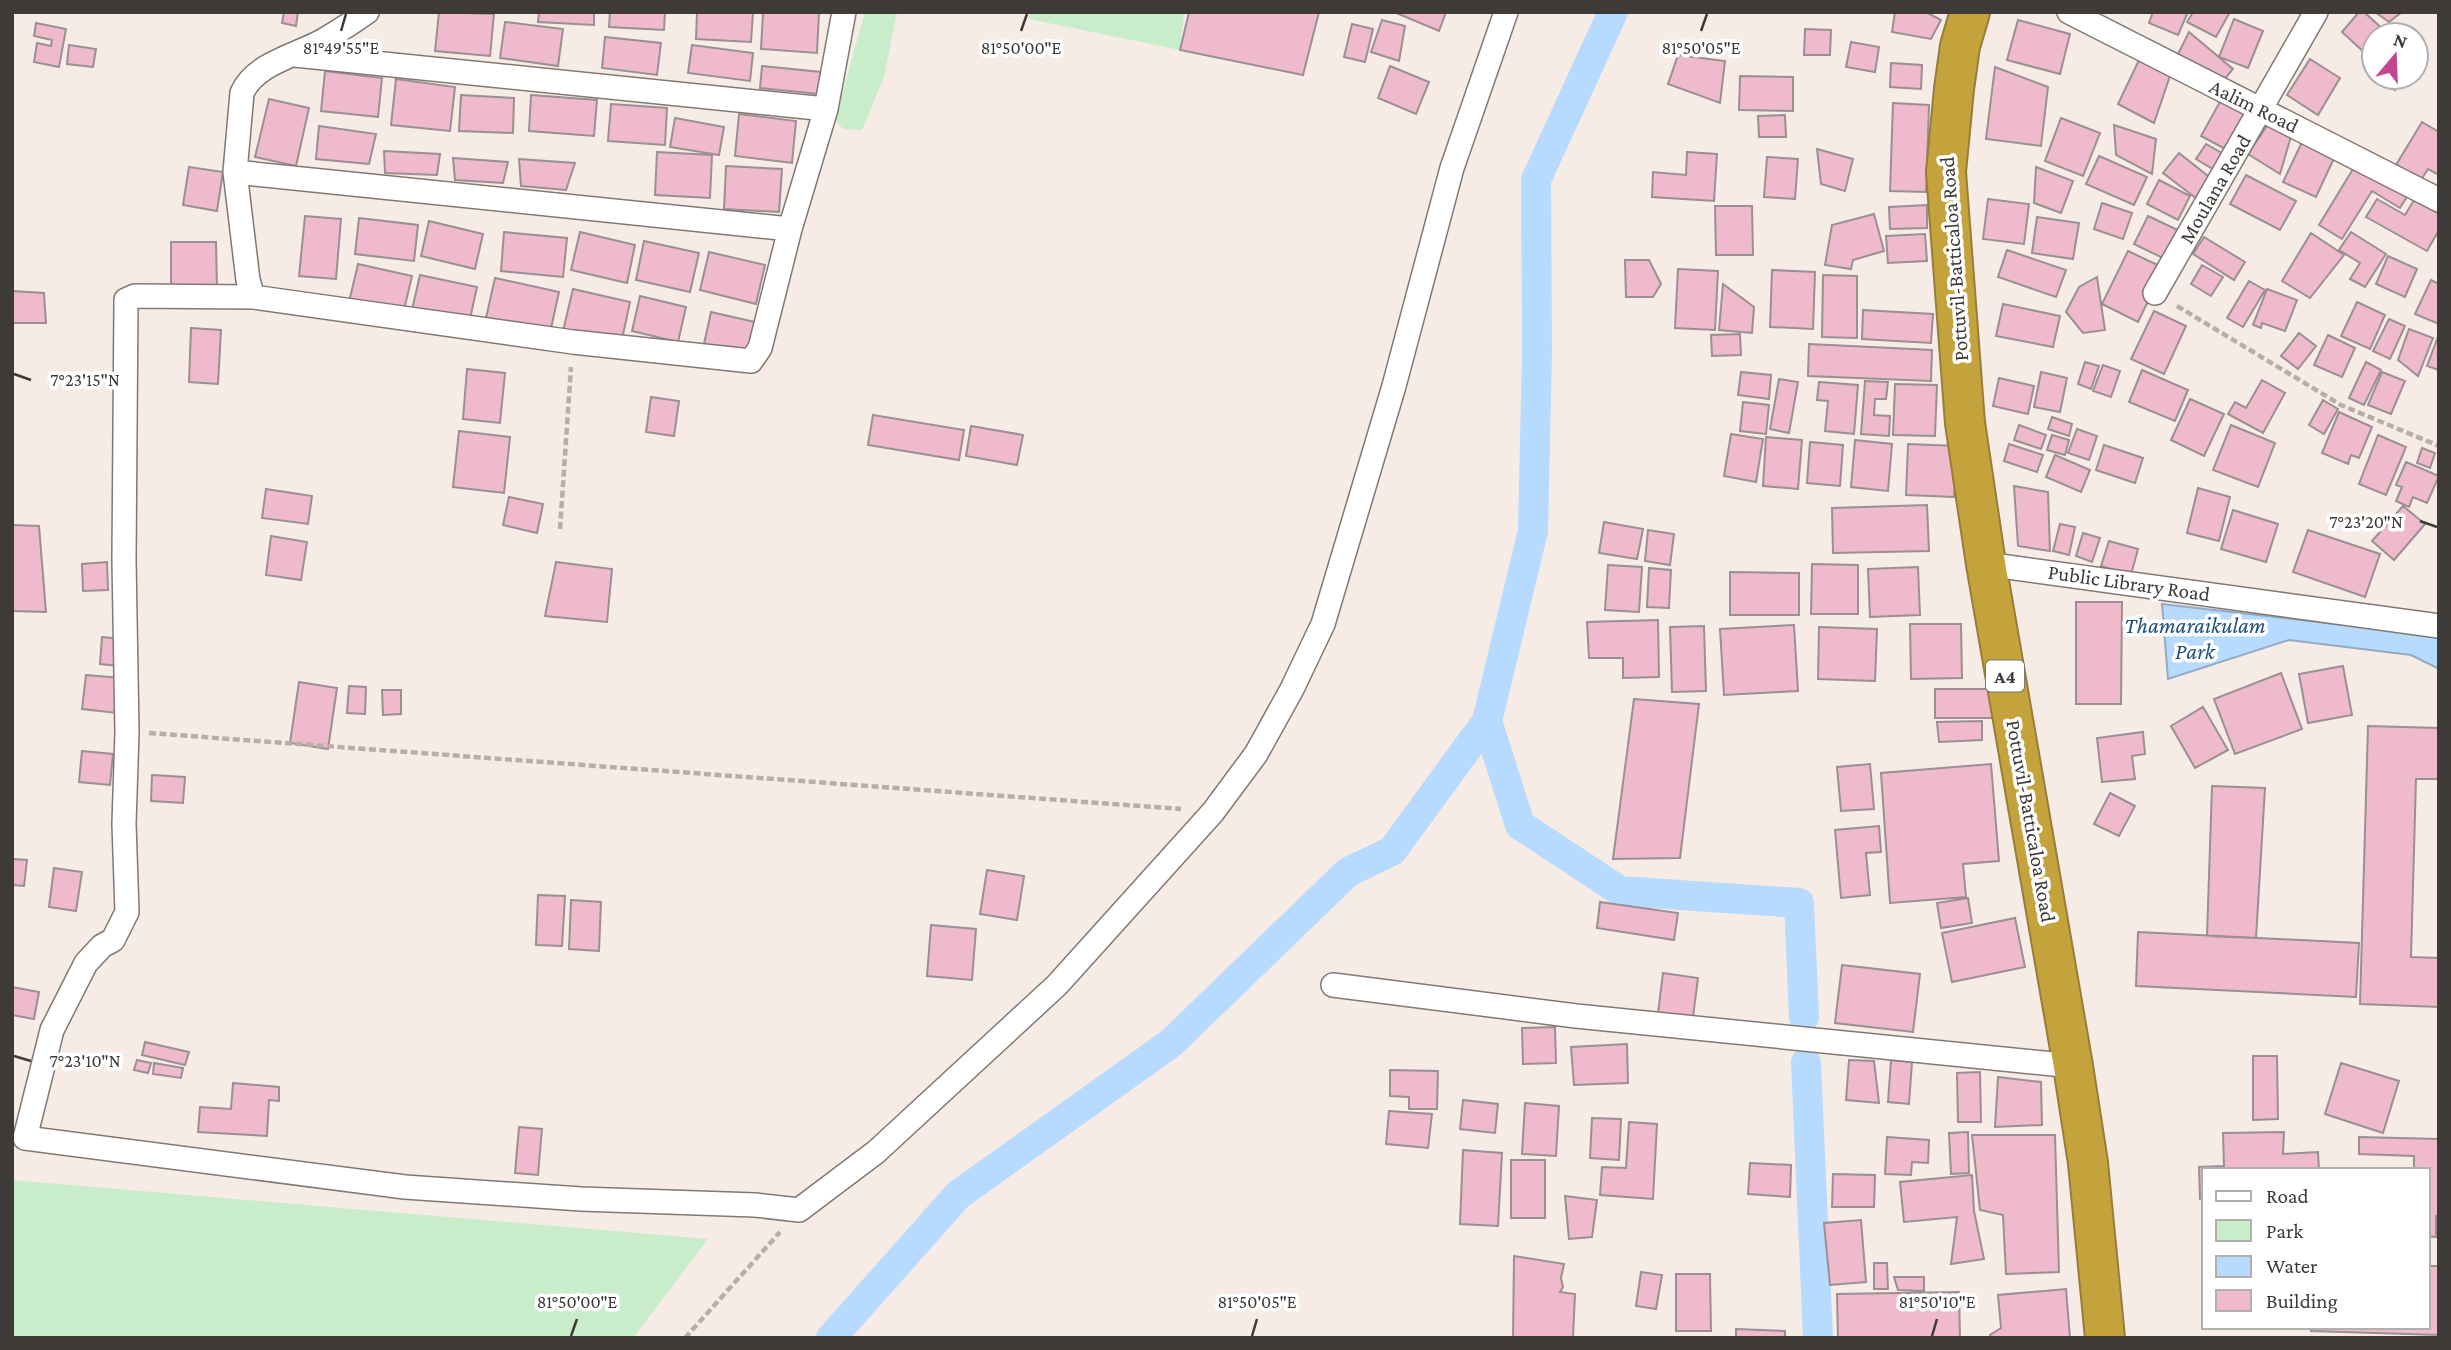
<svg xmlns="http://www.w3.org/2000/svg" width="2451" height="1350" viewBox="0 0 2451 1350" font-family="'Crimson Pro',serif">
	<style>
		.green { fill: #c9eccb }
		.water { fill: #b7daff; stroke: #93aac3; stroke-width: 2 }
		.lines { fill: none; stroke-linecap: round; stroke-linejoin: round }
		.canal { stroke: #b7daff; stroke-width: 30 }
		.building { fill: #eebacc; stroke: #9a8f92; stroke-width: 2 }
		.street-casing { stroke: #817872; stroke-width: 26 }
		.highway-casing { stroke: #967e3a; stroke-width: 42 }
		.path { stroke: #b6aea9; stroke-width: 4.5; stroke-dasharray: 7 3.5; stroke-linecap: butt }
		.street { stroke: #fff; stroke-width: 23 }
		.highway { stroke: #c5a33c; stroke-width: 38 }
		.ticks { fill: none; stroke: #3e3a37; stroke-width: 2.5 }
		.labels { text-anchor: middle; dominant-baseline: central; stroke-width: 7; stroke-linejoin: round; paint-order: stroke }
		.shield { fill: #fff; stroke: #787573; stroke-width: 2 }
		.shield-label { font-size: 19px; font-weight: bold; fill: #3e3a37 }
		.street-label { font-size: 21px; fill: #3e3a37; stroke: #fff }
		.water-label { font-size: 23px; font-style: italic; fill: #1f4f7d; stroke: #fff }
		.ticks-label { font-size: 18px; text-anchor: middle; fill: #3e3a37; stroke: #fff; stroke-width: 7; stroke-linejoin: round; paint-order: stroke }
	</style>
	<rect width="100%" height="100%" fill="#f6ece5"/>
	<path class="green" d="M865,12H897L884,77L862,130L843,129L835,120Z
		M1030,12H1184L1180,50L1029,19Z
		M12,1180L708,1239L633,1338H12Z"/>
	<path class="water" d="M2162,604L2439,636V669L2411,655L2289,640L2168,679Z"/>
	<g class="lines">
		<path class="canal" d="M1487,721L1520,825L1620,891L1799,903L1804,1017
			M1806,1063L1818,1338
			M831,1338L958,1195L1171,1043L1348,872L1392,851L1487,721L1533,531L1537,353L1536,180L1613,12"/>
	</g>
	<path class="building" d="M284,12H298L296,26L282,23Z
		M439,12L494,14L490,56L435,51Z
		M539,12H594V25L538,22Z
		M610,12H665L664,30L609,27Z
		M697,12H753L751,42L696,39Z
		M763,12H819L817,53L761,49Z
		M1189,12H1319L1303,75L1180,50Z
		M1394,12H1446L1439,31Z
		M1895,12H1926L1941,20L1931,39L1892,32Z
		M2153,12H2188L2178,35L2149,23Z
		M2193,12H2230L2216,37L2187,22Z
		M2359,12H2364L2386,32L2384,35H2374V45L2366,54L2342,32Z
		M2375,12H2402L2389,22Z
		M2234,19L2263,31L2248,68L2219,57Z
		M1382,20L1405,26L1399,61L1371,52Z
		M2018,20L2070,34L2060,74L2007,60Z
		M505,22L563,29L558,66L500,58Z
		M36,23L66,29L59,67L34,62L37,43L51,46L52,40L34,36Z
		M1352,24L1373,29L1365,62L1344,57Z
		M1805,29L1831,30L1830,55H1804Z
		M2189,32L2233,69L2224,80L2176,58Z
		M605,37L661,43L657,75L602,68Z
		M1851,42L1879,47L1875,72L1846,67Z
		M69,45L96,49L93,67L67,64Z
		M692,45L753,53L750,81L688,73Z
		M1678,55L1725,61L1720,103L1668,84Z
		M2310,59L2340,78L2318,115L2287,95Z
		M2139,60L2170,76L2154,123L2118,104Z
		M1891,63L1922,65L1921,89L1890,87Z
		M762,66L821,72L819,94L760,88Z
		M1390,66L1429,82L1416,114L1378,98Z
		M1995,67L2048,87L2041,146L1986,139Z
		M325,71L382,78L378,117L321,111Z
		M1740,76L1793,77V111L1739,110Z
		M2377,77H2405L2395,90Z
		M396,79L455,87L450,131L391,125Z
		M461,95L514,98L513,133L459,131Z
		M531,95L597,100L594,136L529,131Z
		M2222,98L2251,113L2231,152L2201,136Z
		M269,99L309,108L296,166L255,157Z
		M1893,103L1929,105L1926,192L1890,191Z
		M611,104L667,108L665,145L608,141Z
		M739,114L796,121L792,163L735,156Z
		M1785,115L1786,137H1759L1758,116Z
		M675,118L724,127L719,155L670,147Z
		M2061,118L2100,133L2083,176L2045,161Z
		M2271,120L2292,133L2280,174L2248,154Z
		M2422,122L2439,132V175L2428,169L2421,180L2396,165Z
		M2114,125L2156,139L2152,174L2116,155Z
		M319,126L376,134L369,164L316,159Z
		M2302,142L2335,156L2316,197L2283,182Z
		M2206,144L2227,156L2218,172L2196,159Z
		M1817,149L1853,159L1845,191L1821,184Z
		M384,151L440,154L437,175L385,173Z
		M657,152L712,155L710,198L655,195Z
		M1687,152L1717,154L1714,201L1652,197L1653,172L1686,175Z
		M2179,153L2213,180L2197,199L2163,173Z
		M2099,156L2147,177L2134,205L2086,184Z
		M1767,157L1798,159L1795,199L1764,197Z
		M453,158L508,162L503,183L455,180Z
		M519,159L575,163L566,190L521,186Z
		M2356,164L2408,195L2400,208L2372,191L2342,239L2319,225Z
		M726,166L782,169L779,212L724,209Z
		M189,167L223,172L217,211L183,205Z
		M2036,167L2073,181L2061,213L2034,203Z
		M2246,175L2296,201L2280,230L2230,204Z
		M2159,180L2190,196L2178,220L2147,204Z
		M1988,199L2029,204L2024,244L1983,239Z
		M2377,199L2405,215L2414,200L2439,214V230L2427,251L2366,217Z
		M2102,203L2132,213L2123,239L2094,229Z
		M1927,205V228L1890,229L1889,207Z
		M1715,206H1752L1753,255H1716Z
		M1874,214L1884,251L1853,260L1851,269L1825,265L1832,225Z
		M305,216L341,219L336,279L299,276Z
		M2148,216L2182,232L2169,261L2134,244Z
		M2037,217L2079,223L2073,259L2032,253Z
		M359,218L418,225L414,261L355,254Z
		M429,221L483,234L475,269L421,256Z
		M504,232L567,238L563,277L501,271Z
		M580,232L635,245L627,283L571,270Z
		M2351,232L2386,254L2365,287L2350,279L2360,263L2339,250Z
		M2311,233L2344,255L2310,298L2282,281Z
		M1925,234L1927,261L1888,263L1886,236Z
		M2204,237L2245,262L2234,280L2193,254Z
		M644,241L699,253L690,292L636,280Z
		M171,242H216L217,287L171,286Z
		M2007,250L2066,270L2056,297L1998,277Z
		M2128,251L2164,268L2138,322L2102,304Z
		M709,252L765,265L756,304L700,290Z
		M2388,256L2417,269L2405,297L2376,284Z
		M1625,260H1649L1661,284L1653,297H1626Z
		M358,264L412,276L403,314L349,302Z
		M2202,265L2223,277L2211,296L2191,284Z
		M1678,269L1718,271L1715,330L1675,328Z
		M1772,270L1815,272L1813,329L1770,327Z
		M420,275L477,287L469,323L412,310Z
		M1823,275L1857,276V338L1822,337Z
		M2097,277L2105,330L2083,333L2066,312L2079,287Z
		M495,278L559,292L550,333L486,318Z
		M2431,280L2439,284V324L2415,314Z
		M2249,281L2265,290L2243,327L2227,318Z
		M1723,284L1754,307L1752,333L1719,330Z
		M573,289L630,302L621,344L563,331Z
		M2267,289L2297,300L2285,331L2262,323L2261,328L2253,325Z
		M12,291L44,293L46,323H12Z
		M640,296L686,307L678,342L632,331Z
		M2357,302L2385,315L2370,349L2341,336Z
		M2003,304L2060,316L2053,347L1996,336Z
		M1863,310L1933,314L1931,343L1862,339Z
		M2154,311L2186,326L2164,374L2131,359Z
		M711,312L755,322L747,354L704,344Z
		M2389,319L2405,326L2390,359L2373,351Z
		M191,328L221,330L218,384L189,382Z
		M2409,329L2433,338L2418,376L2398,360Z
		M2299,333L2316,346L2298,369L2281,356Z
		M1740,334L1741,355L1712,356L1711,335Z
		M2439,334V370L2427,366Z
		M2328,335L2355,348L2342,377L2314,365Z
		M1809,344L1932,350L1931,381L1808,376Z
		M2085,362L2099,366L2091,389L2078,384Z
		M2366,362L2381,370L2364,405L2349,398Z
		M2103,365L2120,371L2111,397L2093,391Z
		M467,369L505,373L500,423L463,419Z
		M2142,370L2188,390L2175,421L2129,402Z
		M1741,372L1771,375L1769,399L1738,395Z
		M2041,372L2067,378L2060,412L2034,407Z
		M2382,372L2405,381L2391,414L2368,405Z
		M1999,378L2034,386L2028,414L1993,406Z
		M1779,379L1798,382L1789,433L1770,429Z
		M2262,380L2285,393L2263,433L2228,414L2235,402L2246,408Z
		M1865,381L1888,382L1886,399H1875L1874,415L1890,416L1889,436L1861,434Z
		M1819,382L1858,385L1854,434L1825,431L1828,401L1817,400Z
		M1895,384L1937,385L1935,436L1893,435Z
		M651,397L679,401L674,436L646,432Z
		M2190,399L2224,414L2204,456L2171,440Z
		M2323,400L2338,409L2324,434L2309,425Z
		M1743,402L1769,405L1766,434L1740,431Z
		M2339,412L2372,427L2359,458L2351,455L2348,464L2322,453Z
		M873,415L964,430L959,460L868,445Z
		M2052,417L2072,424L2069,436L2048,429Z
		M2019,425L2046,435L2041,449L2014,440Z
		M2231,425L2275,443L2258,487L2213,470Z
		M971,426L1023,435L1017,465L966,456Z
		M2077,429L2097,436L2089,460L2068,453Z
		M459,431L510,437L504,493L453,487Z
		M1731,434L1763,439L1756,482L1724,476Z
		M2052,435L2069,440L2065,455L2047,450Z
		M2378,435L2406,447L2386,495L2359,484Z
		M1766,437L1802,440L1798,489L1763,486Z
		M1855,440L1892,444L1888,491L1851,487Z
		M1810,442L1843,445L1840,486L1807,483Z
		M1908,444L1957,446L1954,497L1906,495Z
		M2009,444L2043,455L2037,472L2004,461Z
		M2104,445L2143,458L2135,483L2096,470Z
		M2422,448L2435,453L2430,468L2417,463Z
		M2055,455L2090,470L2081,492L2046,477Z
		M2406,462L2439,476L2427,503L2413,497L2409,507L2396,501L2402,487L2396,485Z
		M2014,486L2048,492L2050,551L2018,546Z
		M2198,488L2230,497L2219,541L2187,533Z
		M266,489L312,496L308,524L262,518Z
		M509,497L543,504L537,533L503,525Z
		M1927,505L1929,551L1833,553L1832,508Z
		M2403,506L2425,524L2394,560L2372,541Z
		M2233,510L2278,524L2266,562L2221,549Z
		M1604,522L1643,529L1637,559L1599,553Z
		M2060,524L2075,527L2069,555L2053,551Z
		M12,525L39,526L46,612L12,611Z
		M1648,530L1674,534L1670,565L1645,561Z
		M2308,530L2380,554L2365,597L2293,572Z
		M2083,533L2100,538L2092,562L2076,556Z
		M271,536L307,542L301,580L266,575Z
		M2109,541L2138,549L2131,575L2101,566Z
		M107,562L108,590L83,591L82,564Z
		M556,562L612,569L607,622L545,616Z
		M1812,564L1858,565V614H1811Z
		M1608,565L1642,567L1639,612L1605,610Z
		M1918,567L1920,615L1870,617L1868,569Z
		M1649,568L1671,570L1669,608L1647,607Z
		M1730,572L1799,573V615H1730Z
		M2076,602H2122L2121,704H2076Z
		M1658,620L1659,677L1623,678V658H1589L1587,622Z
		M1910,624H1961L1962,678L1911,679Z
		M1794,625L1798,691L1724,695L1720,629Z
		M1704,626L1706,691L1672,692L1670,627Z
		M1819,627L1877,629L1875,681L1818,679Z
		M102,637L132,640L129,667L100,664Z
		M2343,666L2352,715L2308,723L2299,674Z
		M2281,673L2302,729L2235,754L2214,699Z
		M86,675L121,678L117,713L82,709Z
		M299,682L337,688L328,749L290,743Z
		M349,686L366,687L365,714L347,713Z
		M1935,689H1993V718H1935Z
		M382,690H401V714L383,715Z
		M1634,699L1699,704L1680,858L1613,859Z
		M2203,707L2228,750L2195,768L2171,726Z
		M1982,721V740L1939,742L1937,722Z
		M2368,726L2439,728V779H2416L2411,957L2439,958V1007L2360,1004Z
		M2143,732L2145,754L2132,756L2135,779L2102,782L2097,738Z
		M82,751L113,754L110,785L79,782Z
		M1870,764L1874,809L1841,811L1837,767Z
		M1991,764L1999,861L1963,864L1966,897L1890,903L1881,773Z
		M152,775L185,777L183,803L151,801Z
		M2212,786L2265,788L2256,938L2207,936Z
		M2110,793L2135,806L2119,836L2094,824Z
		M1879,826L1881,852L1866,853L1870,895L1841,898L1835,830Z
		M12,859L27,860L24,886L12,885Z
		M54,868L82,872L76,911L49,907Z
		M987,870L1024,876L1017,920L980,914Z
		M538,895L565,896L562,946L536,945Z
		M1968,898L1972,923L1941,928L1937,903Z
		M571,900L601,902L599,951L569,949Z
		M1600,902L1678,913L1674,940L1597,928Z
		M2015,918L2025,967L1952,982L1942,933Z
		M931,925L976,929L972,980L927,976Z
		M2138,932L2359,943L2356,997L2136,986Z
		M1842,965L1920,974L1913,1032L1835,1023Z
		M1663,973L1698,978L1693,1017L1658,1013Z
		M12,987L39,992L34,1019L12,1015Z
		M1555,1027L1556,1063L1523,1064L1522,1028Z
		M145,1042L189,1052L185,1065L142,1055Z
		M1627,1044L1628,1083L1574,1085L1571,1047Z
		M2253,1056H2277L2278,1119L2253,1120Z
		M137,1060L151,1063L148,1073L134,1070Z
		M1849,1060L1874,1061L1879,1103L1846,1100Z
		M1891,1060L1912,1062L1909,1104L1888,1102Z
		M154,1063L183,1068L181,1078L153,1074Z
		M2341,1063L2399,1081L2383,1133L2325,1114Z
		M1390,1070L1438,1071L1437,1109H1409V1097L1390,1096Z
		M1980,1072L1981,1122H1958L1957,1073Z
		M1998,1077L2041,1082L2042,1125L1995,1127Z
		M233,1083L279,1087V1101L269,1100L267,1136L198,1132L200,1107L231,1109Z
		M1463,1100L1498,1104L1495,1133L1460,1129Z
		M1525,1103L1559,1106L1556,1156L1522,1154Z
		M1389,1111L1432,1114L1428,1148L1386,1144Z
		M1592,1118L1621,1119L1619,1160L1590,1158Z
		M1629,1122L1657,1124L1653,1199L1600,1195L1602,1167L1626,1168Z
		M519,1127L542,1129L538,1175L515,1173Z
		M1968,1132L1969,1173L1951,1174L1949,1133Z
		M2284,1132L2283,1154L2318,1152L2319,1170H2204V1198L2200,1199L2199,1167L2224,1166L2223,1133Z
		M1972,1135H2055L2059,1272L2006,1274L2003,1215L1980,1210Z
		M1887,1137L1929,1140L1928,1163L1912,1162L1911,1175L1885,1174Z
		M2359,1137L2439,1139V1216H2436V1237L2428,1236V1170H2414V1156L2359,1154Z
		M1463,1150L1502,1153L1498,1226L1460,1224Z
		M1511,1160H1545V1218H1511Z
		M1750,1163L1791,1165L1790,1197L1748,1194Z
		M1833,1174L1875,1175L1874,1207H1832Z
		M1972,1175L1974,1211L1984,1259L1951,1264L1957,1217L1904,1222L1900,1182Z
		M1565,1196L1597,1200L1592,1237L1569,1239Z
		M1861,1220L1866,1282L1830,1285L1824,1223Z
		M1514,1256L1564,1264L1561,1278L1563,1287L1560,1292L1575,1294L1573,1338H1513Z
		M1874,1263H1887L1888,1289H1874Z
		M2428,1266H2439V1335L2311,1331V1327H2428Z
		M1641,1272L1662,1275L1656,1309L1636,1306Z
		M1676,1274H1710L1711,1331H1676Z
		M1894,1277H1924V1291L1898,1290Z
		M2066,1289L2070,1338H1991L1990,1335L2001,1328L1998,1295Z
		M1959,1292L1960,1338H1838L1837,1294Z
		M1736,1329L1785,1331V1338H1736Z"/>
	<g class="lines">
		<g class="street-casing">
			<path id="street" d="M367,12C353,22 339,31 324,40C298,55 255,63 242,93L235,172L248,280L253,297L573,342L751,361L760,348L790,229L826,109L844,12
				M2069,12L2439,200
				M295,55L826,109
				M235,172L790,229
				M2155,293L2316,12
				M253,297L135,296L126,300L124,560L127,732L124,824L127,912L113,940L102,946L86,963L52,1030L25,1138L405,1187L581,1199L755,1205L799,1210L876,1152L1057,985L1213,812L1256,754L1292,689L1323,624L1394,386L1452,168L1506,12
				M1986,564L2439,626
				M1333,985L1576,1016L2073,1066"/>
		</g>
		<g class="highway-casing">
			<path id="highway" d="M1970,12L1960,46L1954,89L1946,172L1965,423L1986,564L2073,1066L2088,1163L2105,1338"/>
		</g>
		<path class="path" d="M2177,306L2341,405L2439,446
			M560,529L571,367
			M149,733L1181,809
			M685,1338L780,1232"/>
		<use href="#street" class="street"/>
		<use href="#highway" class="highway"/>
	</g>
	<path class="ticks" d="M341,31L346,14M1021,31L1027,14M1701,31L1707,14M14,374L31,380M2420,521L2437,527M14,1056L31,1061M571,1336L577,1319M1252,1336L1257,1319M1932,1336L1937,1319"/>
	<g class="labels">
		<rect class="shield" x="1986" y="660.5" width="38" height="31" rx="5"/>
		<g class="shield-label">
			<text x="2005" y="676">A4</text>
		</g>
		<g class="street-label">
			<text transform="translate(2254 106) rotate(26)">Aalim Road</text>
			<text transform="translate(2215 189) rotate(-60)">Moulana Road</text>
			<text transform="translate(1954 259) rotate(-94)">Pottuvil-Batticaloa Road</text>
			<text transform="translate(2129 583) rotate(8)">Public Library Road</text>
			<text transform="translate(2031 821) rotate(80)">Pottuvil-Batticaloa Road</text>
		</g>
		<g class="water-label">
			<text x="2195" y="625">Thamaraikulam<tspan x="2195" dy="26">Park</tspan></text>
		</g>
	</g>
	<g class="ticks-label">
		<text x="341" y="54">81°49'55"E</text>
		<text x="1021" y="54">81°50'00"E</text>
		<text x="1701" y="54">81°50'05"E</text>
		<text x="85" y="386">7°23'15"N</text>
		<text x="2366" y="528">7°23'20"N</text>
		<text x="85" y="1067">7°23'10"N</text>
		<text x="577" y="1308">81°50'00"E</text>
		<text x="1257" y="1308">81°50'05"E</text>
		<text x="1937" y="1308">81°50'10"E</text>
	</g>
	<rect width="2451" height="1350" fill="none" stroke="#3e3a37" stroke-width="28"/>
	<rect x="2202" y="1168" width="228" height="161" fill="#ffffff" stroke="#b2b0af" stroke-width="2"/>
	<rect x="2216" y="1191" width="35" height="10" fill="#ffffff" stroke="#b2b0af" stroke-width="2"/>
	<text x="2266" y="1203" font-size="21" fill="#3e3a37">Road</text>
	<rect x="2216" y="1220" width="35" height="21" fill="#c9eccb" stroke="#b2b0af" stroke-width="2"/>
	<text x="2266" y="1238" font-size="21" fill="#3e3a37">Park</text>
	<rect x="2216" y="1256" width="35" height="21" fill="#b7daff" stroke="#b2b0af" stroke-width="2"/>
	<text x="2266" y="1273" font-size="21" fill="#3e3a37">Water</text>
	<rect x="2216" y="1290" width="35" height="21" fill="#eebacc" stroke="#b2b0af" stroke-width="2"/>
	<text x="2266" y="1308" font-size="21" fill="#3e3a37">Building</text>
	<g transform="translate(2395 56) rotate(19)"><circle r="33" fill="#ffffff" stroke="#b2b0af" stroke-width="2"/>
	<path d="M0-5L12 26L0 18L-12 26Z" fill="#c44693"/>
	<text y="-10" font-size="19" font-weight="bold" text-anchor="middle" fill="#3e3a37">N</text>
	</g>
</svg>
